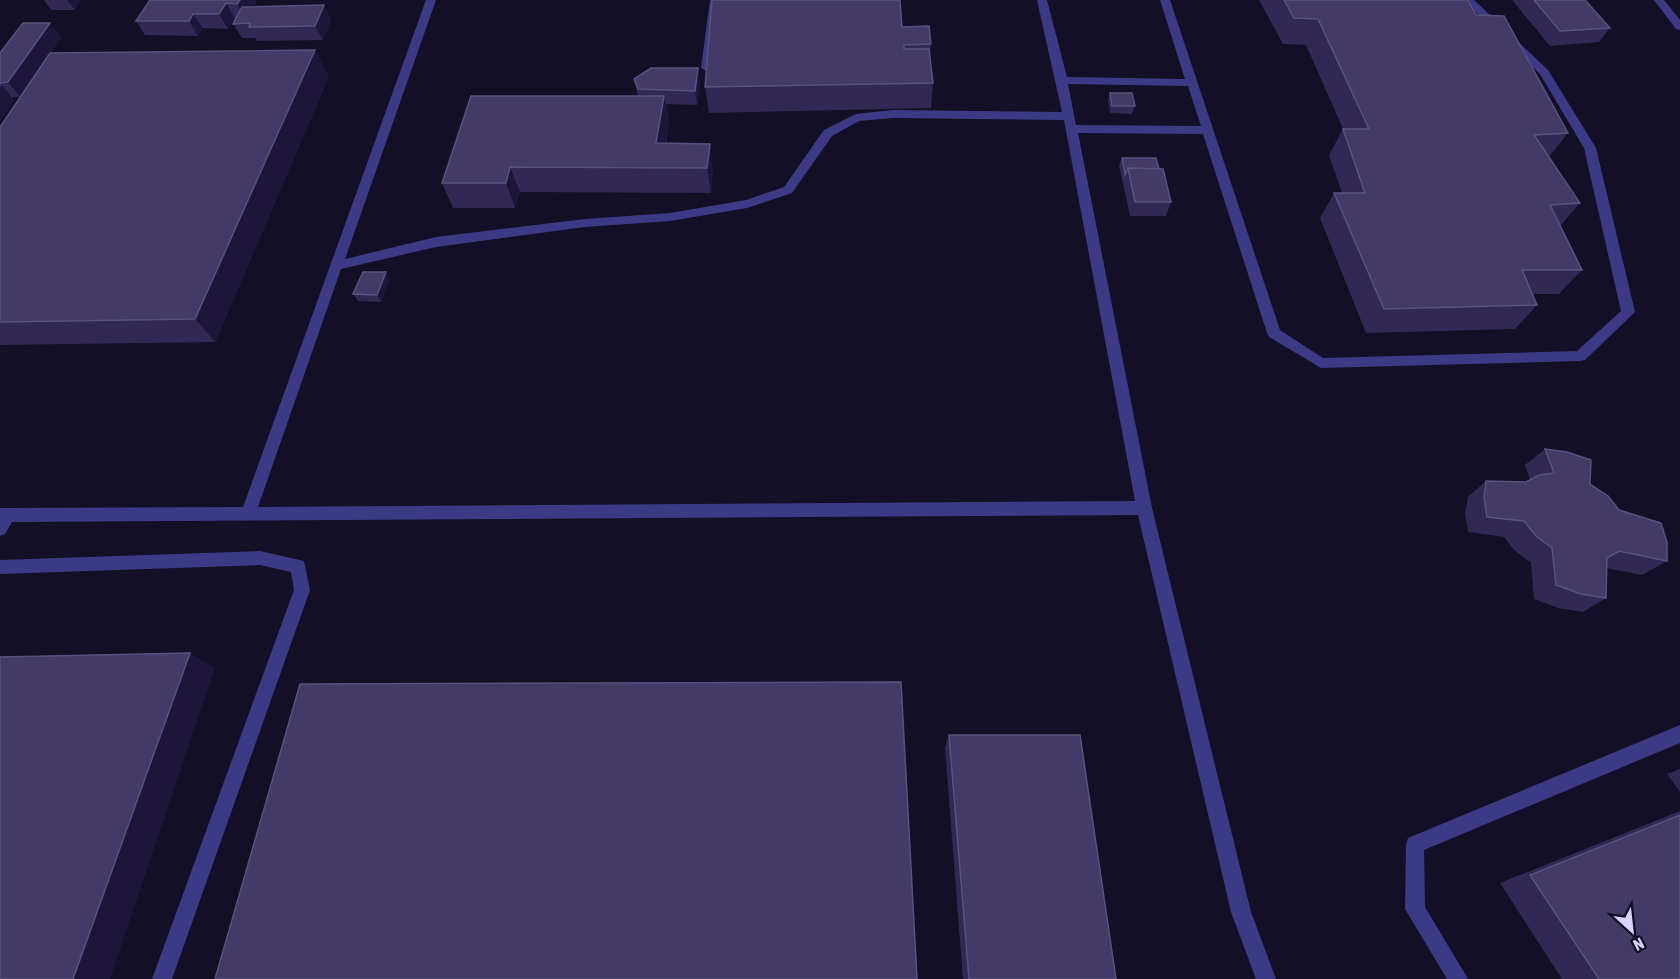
<svg xmlns="http://www.w3.org/2000/svg" width="1680" height="979" viewBox="0 0 1680 979" font-family="'Asap Condensed',sans-serif">
	<style>
		.lines { fill: none; stroke-linecap: round; stroke-linejoin: round }
		.minor { fill: #3d3a85; fill-rule: evenodd }
		.wall { fill: #312854 }
		.shaded-wall { fill: #1d163a }
		.building { fill: #433a66; stroke: #5a527e; stroke-width: 1.5 }
	</style>
	<rect width="100%" height="100%" fill="#130f26"/>
	<g class="lines">
		<path class="minor" d="M426,0H436L345,259L436,237L585,219L670,213L746,200L784,187L824,130L856,114L893,110L1062,112L1037,0H1047L1067,77L1185,79L1160,0H1170L1280,330L1323,358L1577,351L1621,311L1584,148L1540,74L1463,0H1474L1548,70L1596,148L1635,312L1585,360L1580,361L1321,368L1269,337L1267,333L1203,134L1078,133L1152,508L1251,912L1276,979H1256L1231,912L1138,515L12,522L5,534L0,536V508L243,507ZM1068,84L1188,86L1201,126L1076,125ZM893,118L1064,120L1135,501L258,507L341,269L436,247L585,227L670,221L747,208L792,193L832,136L859,121Z
			M710,0H720L711,68L706,71L701,68Z
			M1654,0H1664L1680,20V30L1676,29Z
			M260,551L304,561L310,590L172,979H152L294,590L291,572L260,565L0,574V560Z
			M1680,725V743L1424,850L1425,907L1468,979H1447L1405,909L1406,845L1408,838Z"/>
	</g>
	<path class="wall" d="M44,0H81L75,10H51Z
		M150,0L256,1L253,7L324,5L331,20L323,40L257,41L255,38H242L233,24L236,18H235L228,29L203,28L198,36L145,35L136,21Z
		M1259,0H1468L1476,15L1568,133L1549,157L1580,203L1560,226L1582,270L1559,294H1532L1537,305L1515,329L1366,333L1320,218L1334,193H1342L1329,155L1343,129L1306,45L1283,44Z
		M1512,0H1585L1610,28L1599,42L1550,46Z
		M902,27L931,44L930,55L933,83L931,108L709,113L705,87Z
		M61,37L20,97H12L14,100L0,121V83Z
		M329,76L215,342L0,345V127Z
		M634,79L700,82L697,105L666,104L669,122L666,143L713,169L711,193L520,192L515,208H453L442,183L638,96Z
		M1110,93L1135,106L1132,114L1110,113L1108,100Z
		M1122,158L1159,169L1171,202L1166,216H1130L1119,165Z
		M390,279L381,302L358,301L353,294Z
		M1545,449L1590,484L1619,510L1667,561L1642,575L1607,568L1606,598L1583,612L1558,608L1534,599L1531,563L1515,551L1504,537L1468,532L1465,513L1468,497L1486,481L1526,482L1530,480L1525,465Z
		M949,735L1116,979H963L945,748Z
		M1680,769V792L1667,774Z
		M1680,811V979H1562L1500,883Z"/>
	<path class="shaded-wall" d="M67,0H81L75,10Z
		M240,0H256V1L246,18L237,4Z
		M226,3L235,18L228,29L219,14Z
		M324,5L331,20L323,40L315,26Z
		M193,14L203,28L198,36L189,21Z
		M50,23L61,37L20,97L8,82Z
		M315,50L329,76L215,342L195,319Z
		M698,68L700,82L697,105L695,91Z
		M2,85L14,100L0,121V88Z
		M664,96L669,122L661,168L656,143Z
		M710,144L713,169L711,193L707,168Z
		M510,167L520,192L515,208L506,183Z
		M386,272L390,279L381,302L377,295Z
		M190,653L215,668L110,979H73Z"/>
	<path class="building" d="M150,0H240L237,4L226,3L219,14H193L189,21H136Z
		M712,0H900L902,27L929,26L931,44L904,45V49H929L933,83L705,87Z
		M1284,0H1468L1476,15L1504,16L1568,133L1534,135L1580,203L1550,205L1582,270H1522L1537,305L1384,309L1334,193H1365L1343,129H1369L1318,19L1294,18Z
		M1534,0H1585L1610,28L1560,31Z
		M324,5L315,26L249,27L250,23L233,24L242,7Z
		M23,23H50L8,82L0,83V53Z
		M315,50L195,319L0,322V127L50,53Z
		M651,68H698L695,91L638,89L634,79Z
		M1110,93H1132L1135,106H1112Z
		M471,96H664L656,143L710,144L707,168L510,167L506,183H442Z
		M1122,158H1156L1159,169L1128,168L1125,175Z
		M1128,168L1163,169L1171,202H1135Z
		M363,272H386L377,295L353,294Z
		M1545,449L1567,452L1591,460L1590,484L1608,496L1619,510L1661,523L1667,542V561L1619,551L1607,558L1606,598L1581,594L1556,585L1552,548L1536,536L1524,521L1487,517L1484,498L1486,481L1526,482L1539,475L1554,473Z
		M190,653L73,979H0V657Z
		M901,682L917,979H215L300,684Z
		M949,735H1080L1116,979H969Z
		M1680,815V979H1599L1530,875Z"/>
	<g transform="translate(1632 931) rotate(153)" stroke="#130f26" stroke-width="4.5" paint-order="stroke">
	<path d="M0-4.5L10 22L0 15L-10 22Z" fill="#d9d4ff"/>
	<text y="-9" font-size="16" font-weight="bold" text-anchor="middle" fill="#d9d4ff">N</text>
	</g>
</svg>
